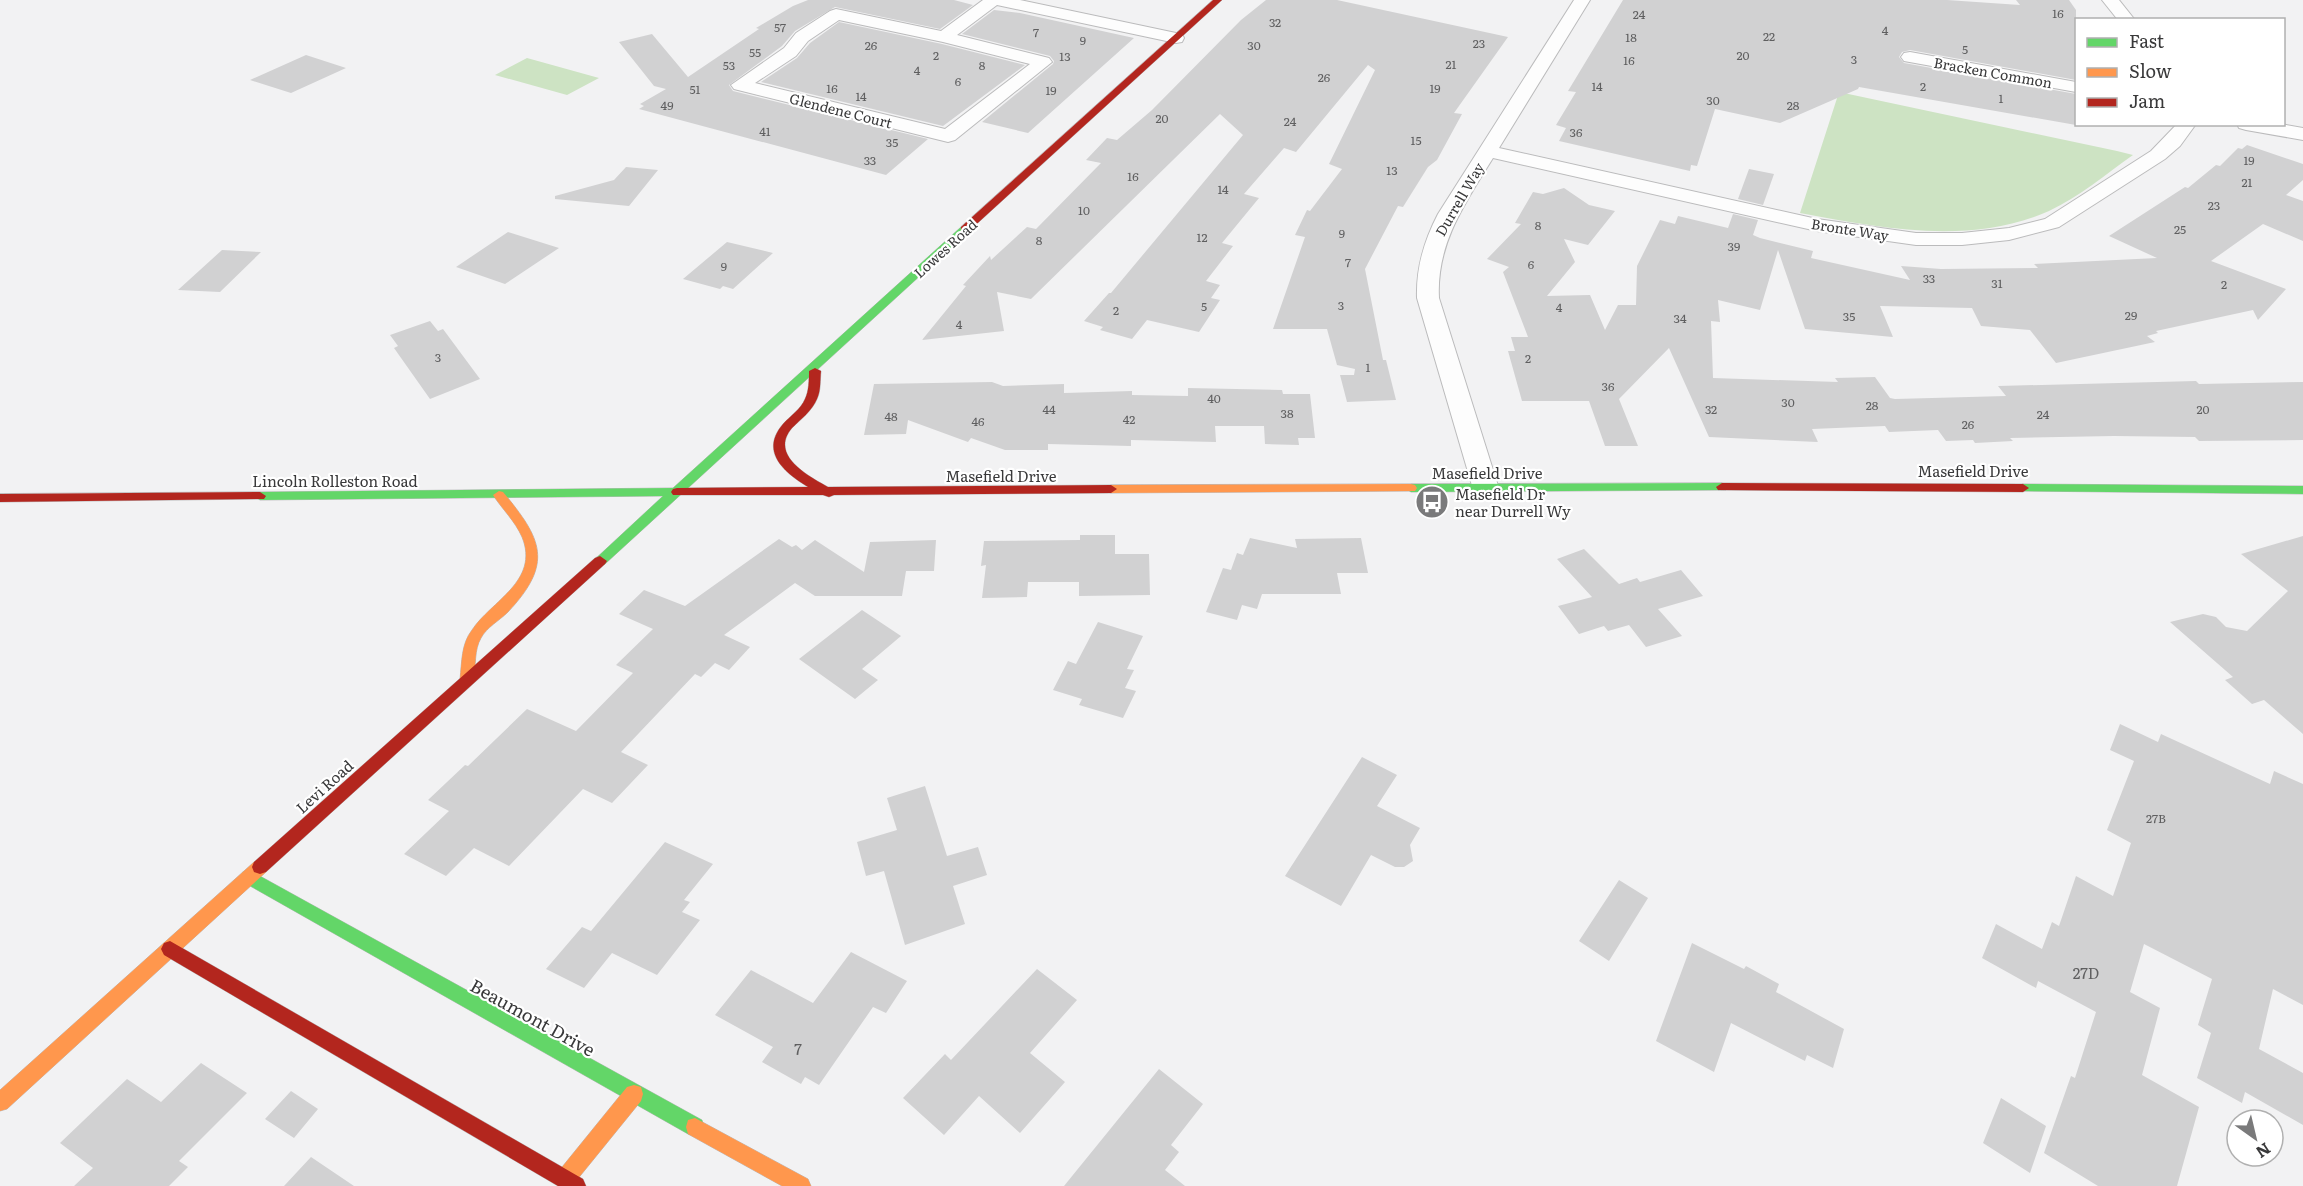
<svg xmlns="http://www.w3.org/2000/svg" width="2303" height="1186" viewBox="0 0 2303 1186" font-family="Literata,serif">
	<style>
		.green { fill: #cde3c3 }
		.building { fill: #d1d1d2 }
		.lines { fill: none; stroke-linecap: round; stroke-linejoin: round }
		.street-casing { stroke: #bbbbbc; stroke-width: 2 }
		.fast-casing { stroke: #bbbbbc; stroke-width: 1 }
		.slow-casing { stroke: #bbbbbc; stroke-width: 1 }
		.jam-casing { stroke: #bbbbbc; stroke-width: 1 }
		.street { fill: #fdfdfd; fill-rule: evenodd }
		.fast { fill: #63d668; fill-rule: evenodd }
		.slow { fill: #ff974d; fill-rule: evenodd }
		.jam { fill: #b3261e; fill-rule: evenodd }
		.labels { text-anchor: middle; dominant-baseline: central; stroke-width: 4.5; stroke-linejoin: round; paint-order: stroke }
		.number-label { font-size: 12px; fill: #5f5f60 }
		.far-street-label { font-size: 14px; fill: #39393a; stroke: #fff }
		.street-label { font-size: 15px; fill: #39393a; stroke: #fff }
		.poi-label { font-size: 15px; fill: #39393a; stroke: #fff; text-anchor: start }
		.near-number-label { font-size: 15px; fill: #5f5f60 }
		.near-street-label { font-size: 18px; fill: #39393a; stroke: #fff }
	</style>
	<rect width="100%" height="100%" fill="#f2f2f3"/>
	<path class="green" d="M527,58L599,78L567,95L495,75Z
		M1839,92L2117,151L2133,155C2106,174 2079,197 2049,211C1971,246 1880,228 1800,213Z"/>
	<path class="building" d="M808,0H954L973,5L940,29L835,7L795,31L782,46L729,85L733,91L928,139L886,175L639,109L644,106L640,104L666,89L654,86L619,42L652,34L688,77L759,29L756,28L793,6Z
		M1266,0H1337L1508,37L1454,113L1462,114L1437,160L1428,167L1403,207L1398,206L1365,269L1383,360H1386L1396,400L1347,402L1340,375H1354L1355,369L1337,365L1327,329H1273L1305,237L1295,235L1307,210L1310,211L1342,169L1329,164L1375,70L1368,65L1296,152L1284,148L1244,194L1259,198L1222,243L1233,246L1206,281L1220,285L1211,298L1220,300L1199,332L1147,320L1132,339L1100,330L1103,327L1084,321L1109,293H1111L1243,135L1220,114L1031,299L997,292L1004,331L922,340L966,286L963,285L990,256L991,260L1027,227L1036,229L1101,163L1086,160L1107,138L1117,140L1152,110L1241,20Z
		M1623,0H1947L2020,5L2016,0H2069L2076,10V80L1910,50L1902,52L1899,57L1904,63L2076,94V125L1859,87L1858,89L1780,123L1715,109L1697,166L1691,165L1690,171L1559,141L1566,128L1556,125L1576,92L1568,91Z
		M994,10L1020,13L1134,38L1028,133L982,122L1053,64L1054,61L1050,56L962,34Z
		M839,22L942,44L1025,65L943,126L761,82L797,58L810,43Z
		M306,55L346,68L291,93L250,80Z
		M2247,145L2303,164V180L2286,195L2303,201V241L2263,224L2211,261L2286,289L2258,320L2253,310L2156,331L2158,333L2147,336L2155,342L2056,363L2030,330L1981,326L1972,308L1880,306L1893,337L1805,329L1778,250L1760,310L1718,300L1720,322L1711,321L1713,378L1838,382L1835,378L1875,377L1890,398L1895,399L2006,396L1998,386L2196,381L2199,384L2303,382V440L2199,441L2195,437L2114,436L2010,438L2013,441L1975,443L1973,440L1946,441L1938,430L1889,432L1885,426L1812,429L1818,442L1709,437L1669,348L1619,399L1638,446H1605L1589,401H1522L1508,351H1515L1511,337H1528L1503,272L1509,267L1487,259L1521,224L1515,223L1533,192L1543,194L1564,188L1589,205L1615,211L1588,245L1564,239L1575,262L1547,296L1590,295L1605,330L1618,305H1636L1637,266L1660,220L1675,224L1678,216L1728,228L1733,214L1758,220L1753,235L1760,238L1813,251L1811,258L1910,280L1901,266L1941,269L2038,268L2034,264L2157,258L2109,236L2185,187L2188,188L2216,165L2220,166L2238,148L2242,149Z
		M626,167L658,170L629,206L555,199V196L614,180Z
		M1749,169L1774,174L1763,205L1738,199Z
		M508,232L559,248L505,284L456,267Z
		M727,242L773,253L733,289L723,286L720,289L683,279Z
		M222,250L261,252L220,292L178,290Z
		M430,321L438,331L443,329L480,379L430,399L394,348L398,346L390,335Z
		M992,382L1003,386L1064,384V393L1132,391V395L1188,396V388L1282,390L1283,394H1310L1315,438H1298L1299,445L1265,444L1264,426H1215L1216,442L1131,440V446L1048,444V450H1005L971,438L968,442L908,420L906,434L864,435L874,384Z
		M1080,535H1115V554H1149L1150,595L1079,596V582H1028L1027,597L982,598L986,565L981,566L984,541L1080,540Z
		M2303,536V734L2264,700L2252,704L2225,680L2233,677L2170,622L2203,614L2216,617L2226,627L2247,631L2288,591L2241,554Z
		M1250,538L1297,548L1295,539L1361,538L1368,573H1337L1341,594H1262L1257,609L1242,605L1237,620L1206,612L1223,568L1231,570L1237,553L1243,555Z
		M779,539L792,547L796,545L802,550L815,540L864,572L870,542L936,540L934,571H906L902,596H815L795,583L724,635L750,647L729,670L715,663L701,677L695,674L621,752L648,765L612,803L583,789L509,866L474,848L446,876L404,854L449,811L428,800L465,765L468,766L527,709L576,731L633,673L616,665L653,629L619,614L644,590L685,606Z
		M1584,549L1619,584L1637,578L1640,582L1681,570L1703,596L1658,609L1682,636L1646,647L1629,625L1608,631L1604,626L1579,634L1558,606L1592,597L1557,559Z
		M862,610L901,636L862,669L878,680L855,699L799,659Z
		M1098,622L1143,636L1127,669L1134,670L1125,688L1136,691L1123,718L1079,705L1082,699L1053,690L1068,661L1076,664Z
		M2120,724L2158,742L2161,734L2270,784L2274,771L2303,784V1005L2273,989L2259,1049L2303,1073V1125L2245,1092L2242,1103L2197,1078L2211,1033L2198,1025L2212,979L2144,944L2130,992L2160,1008L2142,1075L2199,1107L2177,1186H2098L2044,1153L2071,1076L2075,1078L2096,1012L2038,981L2036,988L1982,958L1996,924L2042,949L2052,922L2059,926L2076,876L2113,896L2131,843L2107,830L2134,761L2110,750Z
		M1362,757L1397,775L1377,806L1420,828L1410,845L1413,861L1404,867H1395L1371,855L1341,906L1285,876Z
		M925,786L947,856L978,847L987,875L953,886L965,924L905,945L884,871L866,876L857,842L897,830L887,798Z
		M665,842L713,864L684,900L690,902L682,912L700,920L657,975L612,953L584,988L546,969L582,927L591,931Z
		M1619,880L1648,898L1609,961L1579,941Z
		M1692,943L1744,969L1746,966L1779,984L1776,992L1844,1029L1833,1068L1807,1055L1805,1061L1731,1023L1714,1072L1656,1041Z
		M851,952L907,981L886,1013L873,1007L819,1085L805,1077L801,1084L762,1062L773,1047L715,1015L751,970L813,1003Z
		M1037,969L1077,1000L1030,1053L1065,1082L1020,1133L979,1096L944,1135L903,1098L945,1054L951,1060Z
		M201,1063L247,1093L179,1161L188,1167L169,1186H74L93,1168L60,1143L127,1079L161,1102Z
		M1159,1069L1203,1104L1171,1145L1179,1152L1165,1170L1185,1186H1064Z
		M291,1091L318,1109L294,1138L265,1119Z
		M2001,1098L2046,1126L2030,1173L1983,1143Z
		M311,1157L354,1186H284Z"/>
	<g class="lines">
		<g class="street-casing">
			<path id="street" d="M983,0H1020L1176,33L1182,34L1184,38L1182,42L1176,43L997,5L957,35L1049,58L1052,62L955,140L948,142L734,89L731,85L784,48L796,33L830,11L836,9L941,31ZM839,20L943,42L1030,64L945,129L755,83L796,56L808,41Z
				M1574,0H1590L1499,148L1817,219L1916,233H1962L2009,228L2045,219L2151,151L2177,124H2196L2180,146L2165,159L2059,227L2009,240L1962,245H1916L1817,231L1493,158C1465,203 1436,244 1439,298L1499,489L1495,495L1486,498L1477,495L1473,489L1417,298C1416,267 1424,241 1438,214Z
				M2102,0H2119L2135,20H2118Z
				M1910,52L2076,82V92L1904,61L1901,57L1904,53Z
				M2237,124H2281L2303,128V140L2246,130L2239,128Z"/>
		</g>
		<g class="fast-casing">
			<path id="fast" d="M965,226L969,227V231L605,564L600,566L593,561L663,496L260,500L254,496L260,492L673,488L961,227Z
				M1722,483L1728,487L1726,490L1411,492L1405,488L1411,484Z
				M2023,484L2303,486V494L2019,491L2017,488Z
				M249,870L702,1120L704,1127L702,1134L695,1136L688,1134L243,882L241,877L243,872Z"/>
		</g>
		<g class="slow-casing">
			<path id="slow" d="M1411,484L1415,485L1417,488L1415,491L1111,493L1105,489L1111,485Z
				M499,491L503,492C542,539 554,563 508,612C499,621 487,627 481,638C474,650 476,666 474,679L472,683H462L460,679C462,662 461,644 472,630C491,601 540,581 522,537C515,521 502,509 493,495Z
				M260,860L266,862L268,867L266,872L7,1109L0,1111V1090L254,862Z
				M634,1085L641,1087L643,1094L641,1101L572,1186H558L555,1179L558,1172L627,1087Z
				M695,1118L808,1179L811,1186H782L688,1134L686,1127L688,1120Z"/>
		</g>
		<g class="jam-casing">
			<path id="jam" d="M1213,0H1222L969,231H961V227Z
				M815,368L821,371C820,380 821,391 817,399C812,411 801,419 792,428C769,455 808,476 828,487L1111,485L1117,489L1111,493L834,495L829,497L823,495H673L671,492L673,489L677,488L808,487C785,473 759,452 783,424C790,416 801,409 805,399C809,391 809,380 809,371Z
				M1722,483L2023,484L2029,488L2023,492L1718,490L1716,487Z
				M260,492L266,496L264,499L0,502V494Z
				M600,556L607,561L605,564L266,872L260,874L254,872L252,867L254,862L595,558Z
				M170,941L583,1179L586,1186H558L164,955L161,949L164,943Z"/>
		</g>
		<use href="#street" class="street"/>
		<use href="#fast" class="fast"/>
		<use href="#slow" class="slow"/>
		<use href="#jam" class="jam"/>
	</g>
	<defs>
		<g id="bus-disc" transform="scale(1.725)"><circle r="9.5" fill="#7a7a7b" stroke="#fff"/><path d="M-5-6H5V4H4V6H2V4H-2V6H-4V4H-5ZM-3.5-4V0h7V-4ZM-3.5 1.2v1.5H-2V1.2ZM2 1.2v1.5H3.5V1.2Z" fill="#fff"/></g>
	</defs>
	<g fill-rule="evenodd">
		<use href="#bus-disc" x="1432" y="502"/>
	</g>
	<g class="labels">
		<g class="number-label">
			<text x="2058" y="13">16</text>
			<text x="1639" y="14">24</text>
			<text x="1275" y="22">32</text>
			<text x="780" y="27">57</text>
			<text x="1885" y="30">4</text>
			<text x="1036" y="32">7</text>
			<text x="1769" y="36">22</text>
			<text x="1631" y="37">18</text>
			<text x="1083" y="40">9</text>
			<text x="1479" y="43">23</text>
			<text x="871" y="45">26</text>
			<text x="1254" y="45">30</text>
			<text x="1965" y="49">5</text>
			<text x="755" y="52">55</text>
			<text x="936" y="55">2</text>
			<text x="1743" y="55">20</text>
			<text x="1065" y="56">13</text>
			<text x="1854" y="59">3</text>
			<text x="1629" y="60">16</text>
			<text x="1451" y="64">21</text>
			<text x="729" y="65">53</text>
			<text x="982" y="65">8</text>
			<text x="917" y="70">4</text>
			<text x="1324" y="77">26</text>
			<text x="958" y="81">6</text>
			<text x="1597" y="86">14</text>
			<text x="1923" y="86">2</text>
			<text x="832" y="88">16</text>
			<text x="1435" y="88">19</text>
			<text x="695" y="89">51</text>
			<text x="1051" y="90">19</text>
			<text x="861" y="96">14</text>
			<text x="2001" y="98">1</text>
			<text x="1713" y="100">30</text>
			<text x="667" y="105">49</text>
			<text x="1793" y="105">28</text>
			<text x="1162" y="118">20</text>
			<text x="1290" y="121">24</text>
			<text x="765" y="131">41</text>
			<text x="1576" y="132">36</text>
			<text x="1416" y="140">15</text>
			<text x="892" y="142">35</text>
			<text x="870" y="160">33</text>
			<text x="2249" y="160">19</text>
			<text x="1392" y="170">13</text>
			<text x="1133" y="176">16</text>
			<text x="2247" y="182">21</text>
			<text x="1223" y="189">14</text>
			<text x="2214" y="205">23</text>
			<text x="1084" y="210">10</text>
			<text x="1538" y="225">8</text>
			<text x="2180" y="229">25</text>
			<text x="1342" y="233">9</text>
			<text x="1202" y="237">12</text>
			<text x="1039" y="240">8</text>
			<text x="1734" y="246">39</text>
			<text x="1348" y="262">7</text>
			<text x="1531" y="264">6</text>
			<text x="724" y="266">9</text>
			<text x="1929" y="278">33</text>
			<text x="1997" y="283">31</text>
			<text x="2224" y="284">2</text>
			<text x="1341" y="305">3</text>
			<text x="1204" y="306">5</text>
			<text x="1559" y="307">4</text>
			<text x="1116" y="310">2</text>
			<text x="2131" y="315">29</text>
			<text x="1849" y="316">35</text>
			<text x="1680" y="318">34</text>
			<text x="959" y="324">4</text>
			<text x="438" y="357">3</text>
			<text x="1528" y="358">2</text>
			<text x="1368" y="367">1</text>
			<text x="1608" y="386">36</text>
			<text x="1214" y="398">40</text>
			<text x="1788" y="402">30</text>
			<text x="1872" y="405">28</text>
			<text x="1049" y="409">44</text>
			<text x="1711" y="409">32</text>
			<text x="2203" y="409">20</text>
			<text x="1287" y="413">38</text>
			<text x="2043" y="414">24</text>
			<text x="891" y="416">48</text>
			<text x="1129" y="419">42</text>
			<text x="978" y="421">46</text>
			<text x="1968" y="424">26</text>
			<text x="2156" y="818">27B</text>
		</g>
		<g class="far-street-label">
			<text transform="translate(1993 72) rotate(10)">Bracken Common</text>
			<text transform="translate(841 110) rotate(14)">Glendene Court</text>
			<text transform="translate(1459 199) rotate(-60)">Durrell Way</text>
			<text transform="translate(1850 229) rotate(9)">Bronte Way</text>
			<text transform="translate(945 248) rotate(-42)">Lowes Road</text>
		</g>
		<g class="street-label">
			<text x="1973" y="470">Masefield Drive</text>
			<text x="1487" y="472">Masefield Drive</text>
			<text x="1001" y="475">Masefield Drive</text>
			<text x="335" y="480">Lincoln Rolleston Road</text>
			<text transform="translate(324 786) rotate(-42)">Levi Road</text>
		</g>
		<g class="poi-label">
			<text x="1455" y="493">Masefield Dr<tspan x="1455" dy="17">near Durrell Wy</tspan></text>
		</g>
		<g class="near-number-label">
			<text x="2086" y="972">27D</text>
			<text x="798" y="1048">7</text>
		</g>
		<g class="near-street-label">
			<text transform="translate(533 1017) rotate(29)">Beaumont Drive</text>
		</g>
	</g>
	<rect x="2075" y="18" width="210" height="108" fill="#ffffff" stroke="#b0b0b0" stroke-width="1.5"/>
	<rect x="2087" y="38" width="30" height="9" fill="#63d668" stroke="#b0b0b0" stroke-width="1.5"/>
	<text x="2129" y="48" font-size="18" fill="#39393a">Fast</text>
	<rect x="2087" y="68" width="30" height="9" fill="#ff974d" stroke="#b0b0b0" stroke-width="1.5"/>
	<text x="2129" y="78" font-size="18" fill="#39393a">Slow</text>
	<rect x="2087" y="98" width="30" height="9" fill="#b3261e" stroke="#b0b0b0" stroke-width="1.5"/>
	<text x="2129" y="108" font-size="18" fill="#39393a">Jam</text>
	<g transform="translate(2255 1138) rotate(146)"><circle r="28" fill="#ffffff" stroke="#b0b0b0" stroke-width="1.5"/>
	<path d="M0-4.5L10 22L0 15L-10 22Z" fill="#7a7a7b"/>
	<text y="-9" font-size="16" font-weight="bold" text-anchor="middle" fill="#39393a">N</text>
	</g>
</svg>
